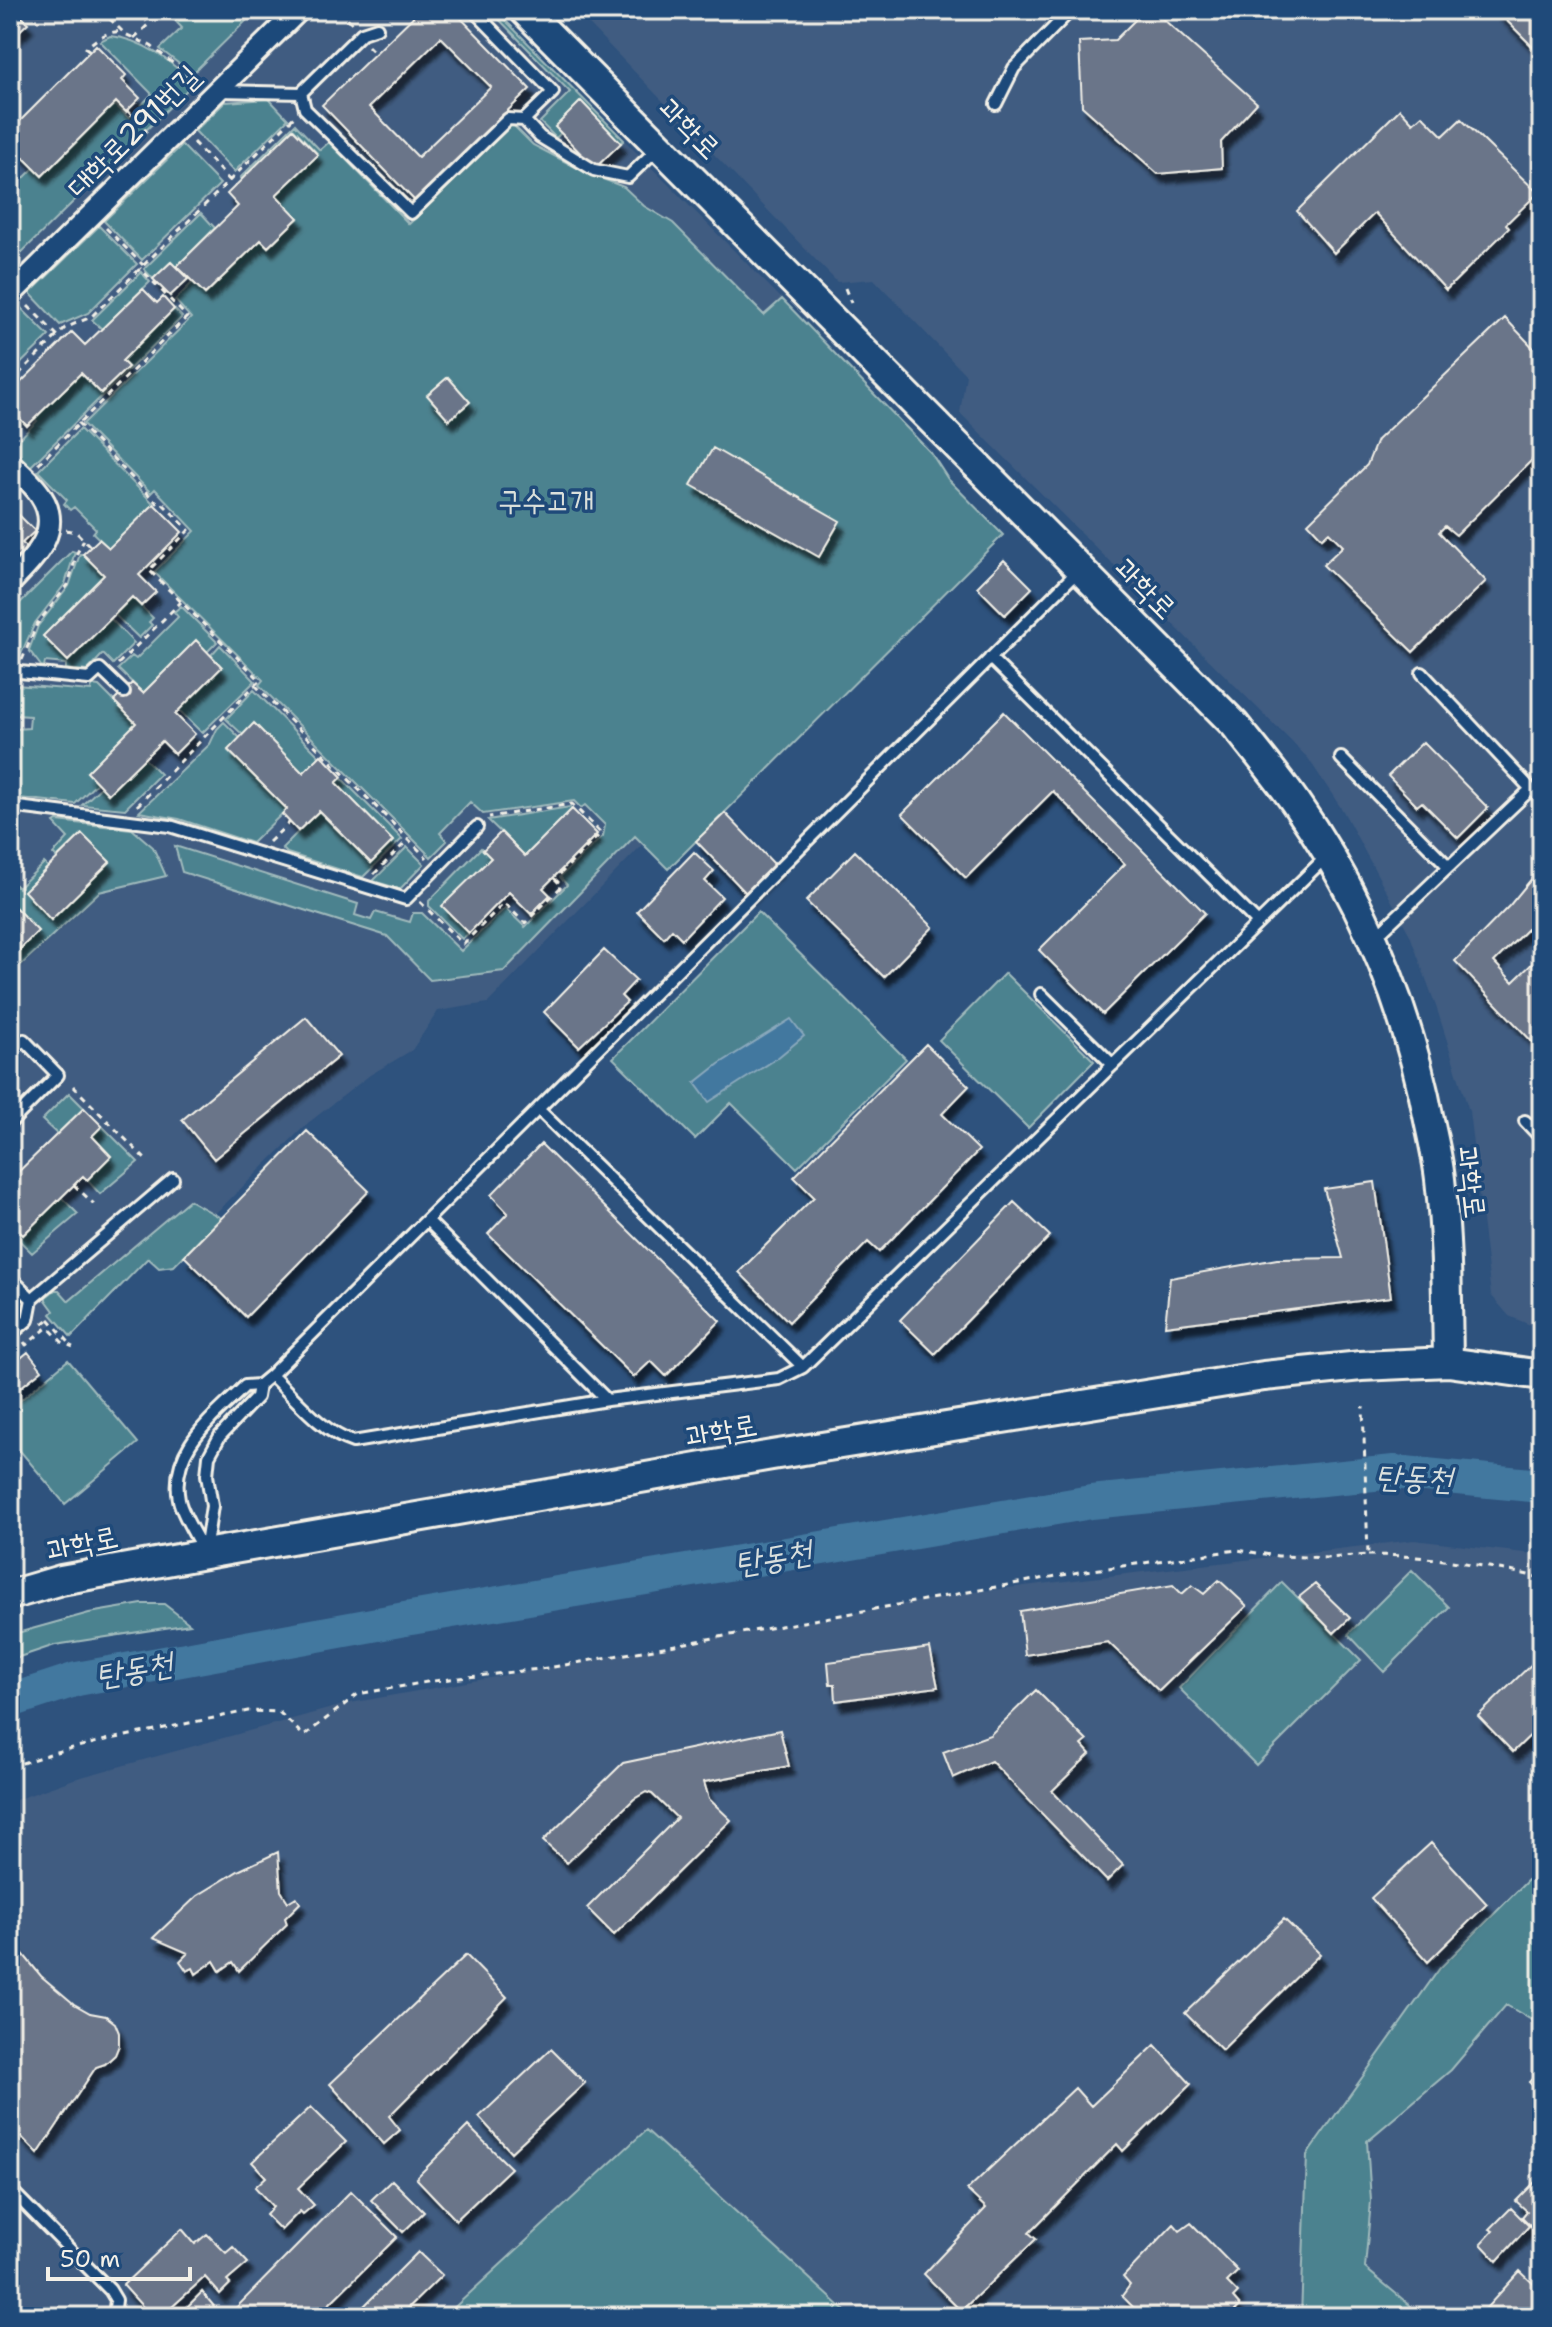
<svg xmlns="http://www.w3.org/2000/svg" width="1552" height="2327" viewBox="0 0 1552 2327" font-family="'Shantell Sans','Poor Story',sans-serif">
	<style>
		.built { fill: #405c81 }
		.green { fill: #4c828f; stroke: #a0babc; stroke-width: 2 }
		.water { fill: #42789f; stroke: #89a8bc; stroke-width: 2 }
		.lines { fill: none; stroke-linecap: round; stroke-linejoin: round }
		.river { stroke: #42789f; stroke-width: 34 }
		.building { fill: #6a7489; stroke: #f4f1e8; stroke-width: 2; fill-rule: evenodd; filter: url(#shadow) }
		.lane-casing { stroke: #f4f1e8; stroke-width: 16 }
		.street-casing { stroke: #f4f1e8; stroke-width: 26 }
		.secondary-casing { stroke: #f4f1e8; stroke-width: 34 }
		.path { stroke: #f4f1e8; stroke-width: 3; stroke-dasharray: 6 6; stroke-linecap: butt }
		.lane { stroke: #1f4a7a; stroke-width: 10 }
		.street { stroke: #1f4a7a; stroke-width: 20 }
		.secondary { stroke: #1f4a7a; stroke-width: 28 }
		.labels { text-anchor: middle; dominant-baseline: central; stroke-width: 7; stroke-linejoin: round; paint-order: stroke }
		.street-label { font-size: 30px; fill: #f4f1e8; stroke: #1f4a7a }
		.park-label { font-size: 30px; fill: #dbe0db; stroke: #1f4a7a }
		.water-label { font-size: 32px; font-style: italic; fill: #d9dfdd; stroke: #1f4a7a }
	</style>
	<defs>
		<filter id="shadow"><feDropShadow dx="5" dy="9" stdDeviation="2" flood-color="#0009"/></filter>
	</defs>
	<rect width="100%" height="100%" fill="#2e527d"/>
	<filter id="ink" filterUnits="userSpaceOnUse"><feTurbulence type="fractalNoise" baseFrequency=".0125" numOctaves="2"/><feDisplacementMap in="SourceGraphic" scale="16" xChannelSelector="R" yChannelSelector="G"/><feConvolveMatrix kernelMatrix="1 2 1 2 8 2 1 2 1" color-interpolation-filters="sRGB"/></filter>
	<g filter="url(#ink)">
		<path class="built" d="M10,10H495L782,299L764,316L659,806L641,846L488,1003L438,1011L412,1050L370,1075L308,1123L184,1244L165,1228L10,1360Z
			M575,10H1542V1330L1509,1316L1491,1295L1469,1111L1437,1009L1410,935L1343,811L1308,758L960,413L966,375L874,279L837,282Z
			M1414,1540L1542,1555V1866L1440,1968L1307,2155L1301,2317H852L646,2130L444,2317H10V1802L74,1779L350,1703L965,1593Z
			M1506,2004L1542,2026V2317H1415L1411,2306L1365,2268L1371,2201L1367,2141L1451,2070Z"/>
		<path class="green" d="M172,10H257L192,74L160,49L182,28L169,14Z
			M490,10H495L624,140L621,143L581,102L555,127L561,133L556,138L540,122L570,92Z
			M110,36C142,39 172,61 193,84L10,264V192L34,168L42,176L114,104L129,118L152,94L100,41Z
			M269,99L288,119L234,172L195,131L225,102Z
			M295,124L320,150L329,142L409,224L512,124L533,145L587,173L624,187L644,206L673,223L764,315L782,299L931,453L948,479L1003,535L668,869L635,836L504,971L430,980L387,936L182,872L175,846L358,904L355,915L371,920L375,912L410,922L413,913H422L461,951L505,908L525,927L567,885L560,877L603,836L605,825L585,805L581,808L574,801L483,814L470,802L440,833L447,841L431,857L259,685L263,680L154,572L195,531L155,489L151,493L83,424L191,318L175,300L193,282L206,294L261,240L269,247L298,219L276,195L318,154L294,129L241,180L240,178Z
			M182,145L220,184L142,260L104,221Z
			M201,213L215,228L176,267L171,262L153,279L144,269Z
			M99,226L137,264L88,313L60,325L30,293Z
			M141,272L150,282L102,329L92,320Z
			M18,305L49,336L12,372L10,370V313Z
			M174,309L182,317L29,468L10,449L37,421L35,418L81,373L101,393L127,367L122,361Z
			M80,429L154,504L109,548L93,533L96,529L74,507L70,510L64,504L67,500L38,471Z
			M72,551L75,552L65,584L35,623L17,663L10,662V646L15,644L18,605Z
			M80,554H83L104,575L43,636L68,661L111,619L134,643L113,664L103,654L87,671L66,669V664L45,662L44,667L41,666L29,650L38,626L69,586Z
			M132,597L153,618L149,622L152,625L139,638L115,615Z
			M181,606L217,642L207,652L196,641L143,693L118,669L132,656L136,659L178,617L174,612Z
			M220,645L255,681L202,733L179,710L222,667L211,655Z
			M10,678L16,679V685L91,691L92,685L99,686L136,723L87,772L97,783L75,804L10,797V773L17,769L16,729L29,728L30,716L16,715V696L10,698Z
			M254,690L320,757L303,773L255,724L243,735L226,719Z
			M224,722L240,738L228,751L287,809L252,843L179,819L139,812L210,744L217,729Z
			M144,758L160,774L125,809L82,805L101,787Z
			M341,778L402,839L363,877L287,853L282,848L319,811L371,863L393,841L336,783Z
			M570,807L572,809L525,856L488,820Z
			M57,821L132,829L153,847L166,876L99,892L10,975V959L38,931L10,902V880L18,888L44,863L48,867L24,891L51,919L110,862L82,834L57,858L53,854L68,838L54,823Z
			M407,847L424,864L400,889L373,881Z
			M481,848L491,858L443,906L469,933L462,939L429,906V901Z
			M758,912L906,1059L797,1168L731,1103L695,1139L613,1058Z
			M1005,973L1094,1061L1028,1128L939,1040Z
			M69,1093L84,1108L57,1134L42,1120Z
			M102,1126L138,1162L100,1194L87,1180L111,1156L92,1136Z
			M61,1197L78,1214L32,1253L10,1231V1222L23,1235Z
			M189,1200L221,1218L174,1266L159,1268L148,1258L71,1337L51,1314L54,1311L46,1300V1297L55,1290H59L69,1301Z
			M68,1360L138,1443L65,1504L10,1439V1409Z
			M1412,1570L1449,1607L1384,1672L1348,1634Z
			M1282,1582L1361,1660L1256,1765L1179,1688Z
			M142,1604H164L190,1624L55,1645L10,1660V1635L89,1613Z
			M1542,1866V2026L1506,2005L1451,2070L1367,2141L1371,2201L1365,2268L1411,2306L1415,2317H1301L1307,2155L1440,1968Z
			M646,2130L852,2317H444Z"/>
		<path class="water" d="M791,1019L804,1036L776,1059L709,1102L695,1083L719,1064Z"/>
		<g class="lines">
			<path class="river" d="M10,1701L77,1679L405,1619L1091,1502L1394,1472L1542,1486"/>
		</g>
		<path class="building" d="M10,10H15L28,23L10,40Z
			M420,10H453L530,89L415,201L322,105ZM441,37L491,87L418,157L369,107Z
			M1145,10H1153L1257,103L1221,142L1222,168L1158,174L1082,106L1079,42L1115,40Z
			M1496,10H1542V56Z
			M96,45L126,75L122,80L140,98L126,112L116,102L42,176L10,144V131Z
			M581,101L621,143L595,168L555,127Z
			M1400,109L1413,123L1422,115L1443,136L1461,119L1538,193L1506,224L1509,228L1446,290L1375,213L1334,253L1297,211Z
			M293,129L318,155L276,195L298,218L268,247L261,240L205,294L177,266L238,206L227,194Z
			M171,262L188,279L170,296L153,279Z
			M143,289L157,303L163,297L174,309L122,361L128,367L101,393L81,373L27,426L10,408V393L72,332L85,345Z
			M1505,318L1542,357V450L1456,535L1445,526L1439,532L1486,581L1413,652L1323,565L1343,546L1329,532L1322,538L1308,523L1367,465L1377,440Z
			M448,377L470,402L449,420L427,395Z
			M713,448L840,521L819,557L691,485Z
			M154,504L182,532L139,575L156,592L141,606L132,597L68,661L43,636L104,575L83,554L99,539L109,548Z
			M10,506L35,531L22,543L30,551L10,571Z
			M1004,560L1032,588L1005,615L977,587Z
			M196,640L222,667L175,714L195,734L175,754L162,741L108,794L87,772L136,723L114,701L132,683L143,693Z
			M1004,712L1205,913L1103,1014L1039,950L1125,864L1053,791L966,878L902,814Z
			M254,723L303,773L321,755L342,777L336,783L393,841L371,863L319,811L298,831L282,814L287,809L228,750Z
			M1423,742L1488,808L1458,838L1422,802L1417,806L1388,776Z
			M572,809L597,834L543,888L550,895L531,914L509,892L469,933L442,906L491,858L483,850L501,832L525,856Z
			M725,813L777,867L748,895L696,841Z
			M82,834L110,862L51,920L24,891Z
			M855,851L933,927L884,977L806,901Z
			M694,852L714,871L705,881L722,897L682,939L672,929L664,938L637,911Z
			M1542,866V942L1528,928L1494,962L1513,982L1542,954V1052L1455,961L1510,905Z
			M14,906L38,931L10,959V910Z
			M604,950L636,980L621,996L627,1002L579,1047L544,1012Z
			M306,1017L339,1056L214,1159L182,1120Z
			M926,1044L969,1086L942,1114L979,1150L879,1252L868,1242L789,1322L739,1272L814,1197L794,1177Z
			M84,1108L102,1126L92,1136L111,1156L87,1180L83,1176L23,1235L10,1222V1180Z
			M307,1131L369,1191L246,1317L184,1256Z
			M541,1144L720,1321L666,1376L651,1361L634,1377L488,1234L508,1213L491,1195Z
			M1375,1182L1391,1297L1165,1326L1170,1278L1277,1259L1343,1258L1324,1189Z
			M1014,1202L1050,1236L935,1354L900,1320Z
			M28,1352L42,1370L10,1396V1367Z
			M1219,1580L1247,1606L1159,1691L1108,1642L1025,1655L1020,1611L1173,1585L1182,1594L1192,1585L1204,1594Z
			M1315,1584L1350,1618L1334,1633L1299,1597Z
			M930,1648L938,1687L836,1701L835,1684H830L828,1662Z
			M1542,1654V1724L1513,1752L1478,1716Z
			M1036,1690L1087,1741L1082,1745L1090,1754L1052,1791L1123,1865L1107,1881L991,1761L953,1778L943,1752L990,1735Z
			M780,1730L789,1766L704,1782L709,1799L731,1820L614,1935L587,1908L677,1818L652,1794L646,1792L634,1799L567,1863L543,1841L623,1763Z
			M1431,1843L1487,1904L1428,1962L1371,1898Z
			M278,1852L281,1891L288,1902L296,1897L300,1903L285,1918L287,1924L239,1971L233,1962L220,1971L214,1961L196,1974L193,1968L187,1971L180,1961L188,1953L153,1938L197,1896L238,1871Z
			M1284,1919L1320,1954L1222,2050L1185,2013Z
			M10,1938L41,1976L74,2004L90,2013L106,2016L115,2023L119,2033V2045L115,2055L105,2064L96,2067L38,2154L10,2125Z
			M466,1955L507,1997L389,2116L400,2130L384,2144L330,2084Z
			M1155,2045L1191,2084L1123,2151L1117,2144L1029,2233L1036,2239L961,2311L924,2274L986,2208L967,2190L1075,2088L1091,2106Z
			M551,2049L585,2083L511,2152L479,2117Z
			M1542,2069V2091L1540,2093L1529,2082Z
			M311,2107L346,2142L298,2188L314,2205L303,2214L300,2211L281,2230L266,2215L273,2207L255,2187L266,2177L252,2162Z
			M468,2126L511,2168L456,2220L416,2178Z
			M1542,2175V2219L1533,2228L1522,2217L1527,2211L1516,2201Z
			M392,2180L424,2212L403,2232L371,2200Z
			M351,2191L397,2237L316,2317H227Z
			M1511,2208L1529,2226L1497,2261L1481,2244L1493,2231L1490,2229Z
			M1191,2223L1238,2271L1227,2282L1238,2293L1233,2298L1240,2306L1229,2317H1143L1122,2296L1130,2285L1123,2277L1174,2224L1180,2231Z
			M182,2229L195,2244L207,2234L226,2253L233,2247L248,2263L227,2281L230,2284L220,2294L205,2277L161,2317H152L123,2285Z
			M418,2252L442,2275L399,2317H353Z
			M1520,2271L1542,2292V2317H1478Z
			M202,2292L218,2311L213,2317H177Z"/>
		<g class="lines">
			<g class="lane-casing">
				<path id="lane" d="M473,10L553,92L524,120L540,137L594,170L628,177L658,148
					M219,91L301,93L362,33L377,28
					M301,93L305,109L411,213L508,119L524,120
					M996,104L1014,68L1071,10
					M990,658L1258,923
					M10,671L89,679L100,669L124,692
					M1341,758L1449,867
					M1531,789L1542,800
					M10,806L170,826L406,899L477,827
					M1375,937L1531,789L1422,673
					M1041,994L1113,1065
					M10,1050L24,1040L58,1075L10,1123
					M538,1109L803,1367
					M1525,1121L1542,1139
					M427,1220L607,1400
					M10,1277L32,1299
					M10,1335L28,1320L32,1299L173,1179
					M271,1375C294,1397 323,1433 353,1442L607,1400L779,1379L803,1367L1327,856
					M204,1552C197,1537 182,1515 179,1500C169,1449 213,1418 245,1386L259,1385L271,1375L1079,570
					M205,1552L212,1506L207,1475L209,1456L220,1436L257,1397L259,1385
					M10,2189L110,2290L116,2300L114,2317"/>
			</g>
			<g class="street-casing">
				<path id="street" d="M10,295L299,10
					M10,463C20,473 34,484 41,496C64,531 33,559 10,583"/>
			</g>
			<g class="secondary-casing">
				<path id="secondary" d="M524,10L1235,725C1255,750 1276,775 1295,802C1363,899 1408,1009 1430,1125C1434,1143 1438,1161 1440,1179C1447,1240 1447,1301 1448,1362
					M10,1595L61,1580L205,1554L772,1455L1264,1376L1361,1366L1448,1362L1542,1375"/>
			</g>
			<path class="path" d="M34,10L40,16
				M101,10L125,34L151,46L197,82
				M339,10L353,24
				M134,38L149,24L146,21
				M368,46L375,53
				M90,51L86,48C98,37 106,32 123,31
				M128,111L147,132
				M193,142L235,186
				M106,228L143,265
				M845,288L851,303
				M28,306L63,341
				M10,383L65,328L91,317L294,117
				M10,419L12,421L10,424
				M78,423L157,503L160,501L189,530L149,570L260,680L135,808
				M38,464L187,317L140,268
				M66,530L76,532L91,547
				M22,660L37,624L68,585L77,553L84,540
				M118,664L181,602
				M255,685L427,858
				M269,842L290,822
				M374,874L408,840
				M420,902L463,944L504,903L525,923L562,886L555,879L601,833L572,804L489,817
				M73,1086L146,1160
				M74,1185L94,1204
				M49,1319L72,1346
				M43,1324L49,1319L46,1316
				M24,1342L26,1345L48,1327L62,1342L73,1347
				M1368,1555C1427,1555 1485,1565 1542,1578
				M10,1767L56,1752L106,1740L248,1711L279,1712L304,1736L358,1694L433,1681L548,1668L1079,1572L1237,1550L1278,1556L1327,1558L1368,1555L1363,1407"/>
			<use href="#lane" class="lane"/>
			<use href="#street" class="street"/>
			<use href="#secondary" class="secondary"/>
		</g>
	</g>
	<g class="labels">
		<g class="street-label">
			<text transform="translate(690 128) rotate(45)">과학로</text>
			<text transform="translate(133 131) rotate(-45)">대학로291번길</text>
			<text transform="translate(1146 588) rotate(45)">과학로</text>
			<text transform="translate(1472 1182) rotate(83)">과학로</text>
			<text transform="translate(721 1430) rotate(-10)">과학로</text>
			<text transform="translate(82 1543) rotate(-12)">과학로</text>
		</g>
		<g class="park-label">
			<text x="546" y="500">구수고개</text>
		</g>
		<g class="water-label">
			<text transform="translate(1414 1477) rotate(2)">탄동천</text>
			<text transform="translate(773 1557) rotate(-10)">탄동천</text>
			<text transform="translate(134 1669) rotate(-10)">탄동천</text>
		</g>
	</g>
	<rect width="1552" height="2327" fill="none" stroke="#1f4a7a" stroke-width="40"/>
	<rect x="20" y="20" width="1512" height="2287" fill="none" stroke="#f4f1e8" stroke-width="3" filter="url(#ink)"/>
	<path d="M48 2267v12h142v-12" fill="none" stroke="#f4f1e8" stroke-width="4"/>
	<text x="60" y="2267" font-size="24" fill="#f4f1e8" stroke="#1f4a7a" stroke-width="6" paint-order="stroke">50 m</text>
</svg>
